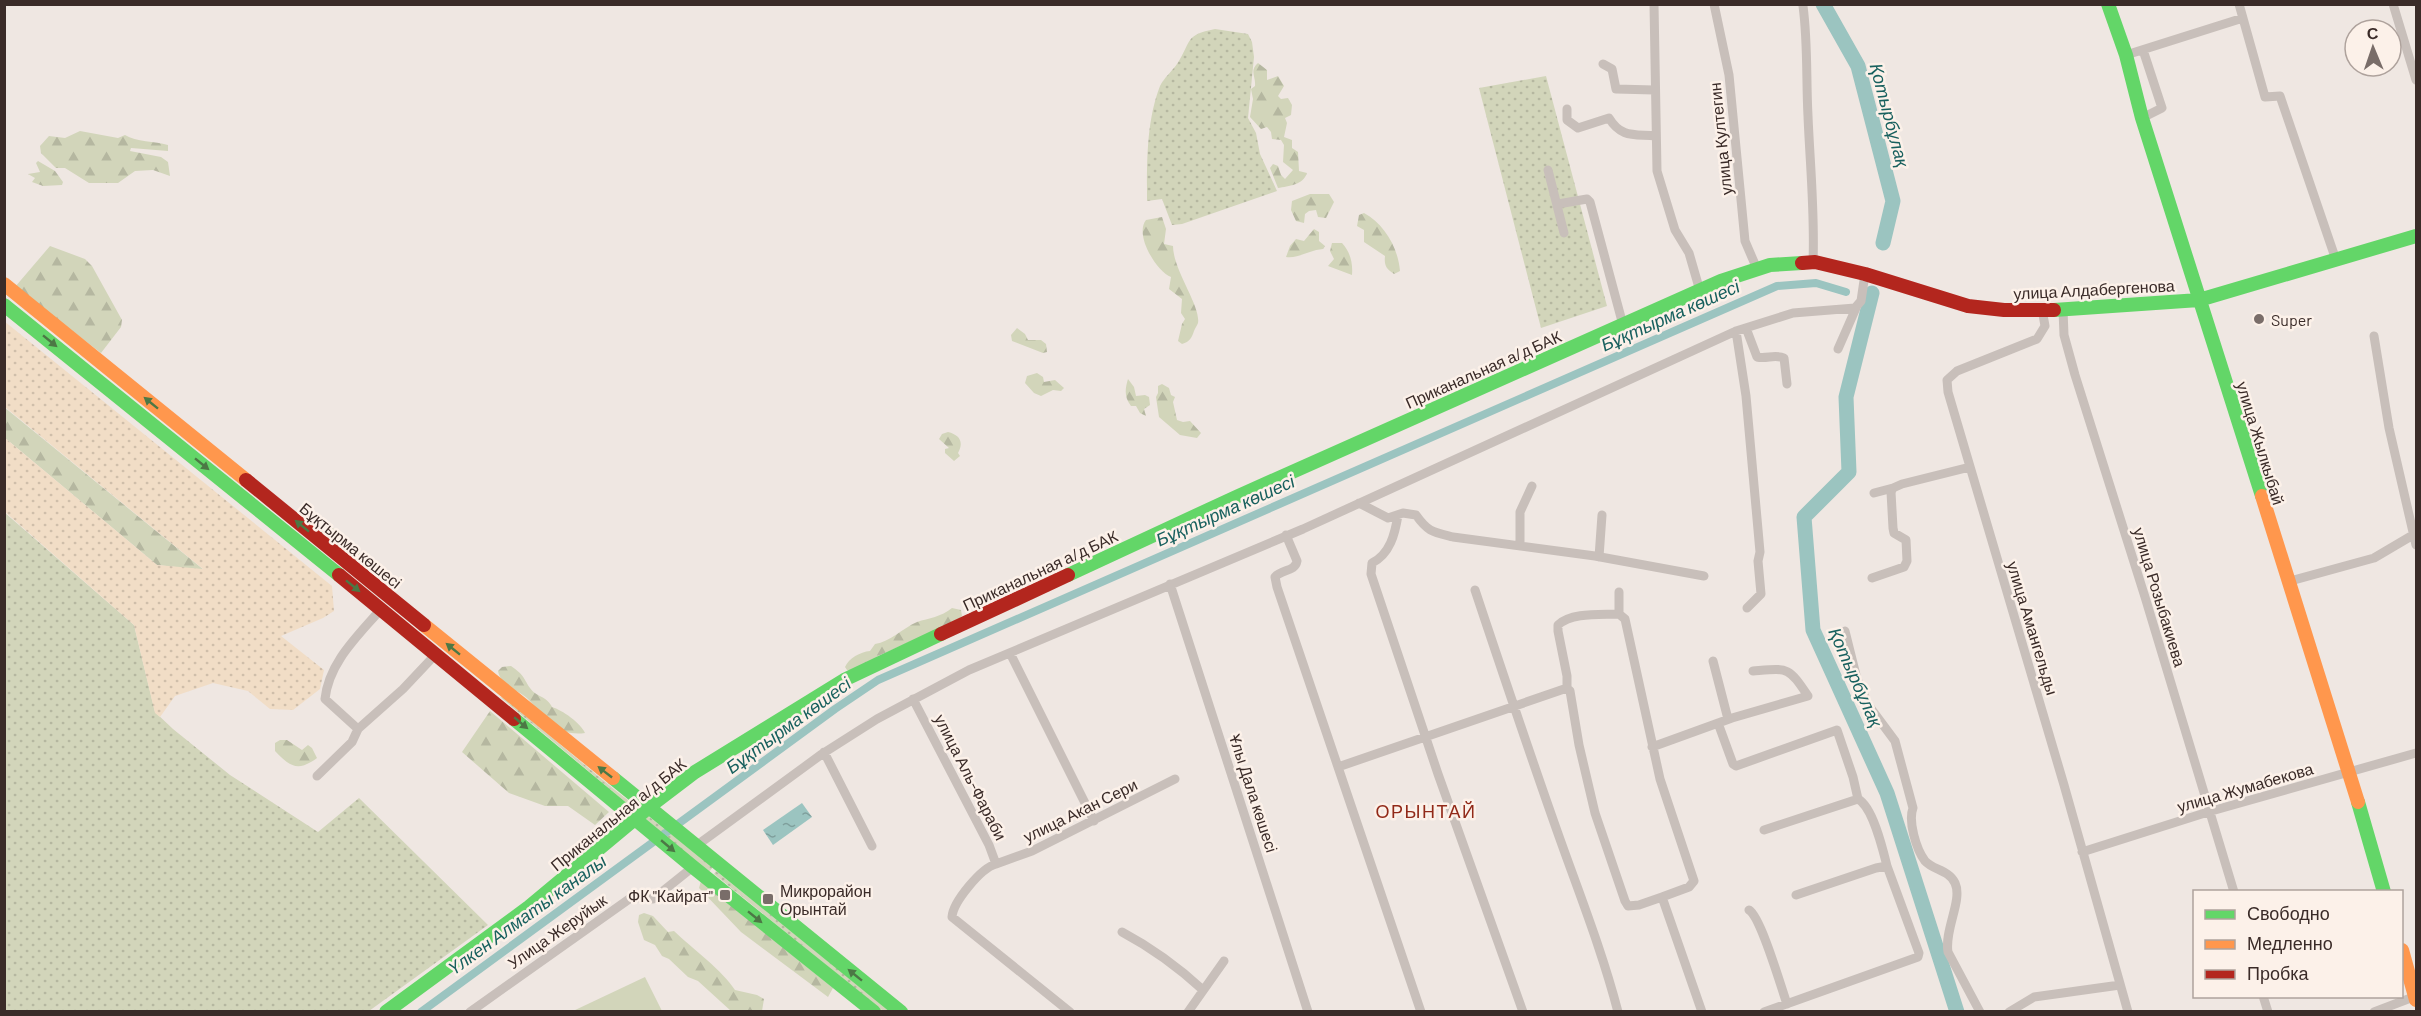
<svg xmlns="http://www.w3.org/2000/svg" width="2421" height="1016" viewBox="0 0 2421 1016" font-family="Barlow,sans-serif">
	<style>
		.grass { fill: url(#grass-dots) }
		.forest { fill: url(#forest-firs) }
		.sand { fill: url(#sand-dots) }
		.pitch { fill: #d2d5ba }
		.water { fill: url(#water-ripples) }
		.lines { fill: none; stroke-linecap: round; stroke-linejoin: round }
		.canal { stroke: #9bc4c0; stroke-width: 8 }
		.river { stroke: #9bc4c0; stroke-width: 15 }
		.street { stroke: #c8bfba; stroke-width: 9 }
		.fast { stroke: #63d668; stroke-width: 14 }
		.slow { stroke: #ff974d; stroke-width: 14 }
		.jam { stroke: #b3261e; stroke-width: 14 }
		.oneway { fill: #4c7845 }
		.poi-dot { fill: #796d69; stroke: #fcf1e9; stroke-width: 2 }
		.labels { text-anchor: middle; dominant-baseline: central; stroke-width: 5; stroke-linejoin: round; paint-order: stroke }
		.street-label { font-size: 16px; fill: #3a2b28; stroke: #fcf1e9 }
		.poi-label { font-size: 16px; fill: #3a2b28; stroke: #fcf1e9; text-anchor: start }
		.water-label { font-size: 18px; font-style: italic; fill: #18605e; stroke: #fcf1e9 }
		.neighbourhood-label { font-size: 18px; letter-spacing: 1.5px; fill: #912918; stroke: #fcf1e9 }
	</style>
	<defs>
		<pattern id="grass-dots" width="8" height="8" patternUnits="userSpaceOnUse" patternTransform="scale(1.5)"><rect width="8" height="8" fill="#d2d5ba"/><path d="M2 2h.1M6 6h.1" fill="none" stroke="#b5b7a0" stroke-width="1.8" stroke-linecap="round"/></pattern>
		<pattern id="forest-firs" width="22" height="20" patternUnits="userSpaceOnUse" patternTransform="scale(1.5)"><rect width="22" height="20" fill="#d2d5ba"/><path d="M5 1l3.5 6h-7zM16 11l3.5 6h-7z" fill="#b5b7a0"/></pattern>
		<pattern id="sand-dots" width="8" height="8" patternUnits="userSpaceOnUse" patternTransform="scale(1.5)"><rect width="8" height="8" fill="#f1ddc6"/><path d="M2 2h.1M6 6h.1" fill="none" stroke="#cfbeaa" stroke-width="1.8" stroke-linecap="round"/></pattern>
		<pattern id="water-ripples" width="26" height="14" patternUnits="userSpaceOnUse" patternTransform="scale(1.5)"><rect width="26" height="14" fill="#9bc4c0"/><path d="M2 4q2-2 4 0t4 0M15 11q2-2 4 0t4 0" fill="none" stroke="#7f9f9c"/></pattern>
	</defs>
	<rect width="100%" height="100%" fill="#efe7e2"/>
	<path class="grass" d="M1215,29L1248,34L1252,42L1254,57L1248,118L1256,133L1260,154L1277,191L1182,224L1172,225L1162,199L1147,201C1147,164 1146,122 1160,86C1164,78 1172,71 1177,64C1192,41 1184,35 1215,29Z
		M1546,76L1607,306L1541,328L1479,88Z
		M4,512L134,625L155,712L173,729L230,775L318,832L359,798L488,925L369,1011H5Z
		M500,697L504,698L615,790L713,867L709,872Z
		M716,871L890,1011H883L714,874Z"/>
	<path class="forest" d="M1258,63L1267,70V80L1278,76L1284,86L1278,96L1281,99L1288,98L1292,105L1291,115L1285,118L1287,123L1284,137L1292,140V148L1298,152L1299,171L1307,173C1303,185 1289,186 1278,188L1270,168L1273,164L1278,166L1281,175L1285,179L1293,170L1283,162L1284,145L1281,140L1272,139L1271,132L1267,127L1261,129L1250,117L1253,99L1251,89L1255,86C1256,76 1249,71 1258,63Z
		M80,131L118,138L125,135C136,142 155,141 168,145V151L131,148L130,151L161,157L168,162L170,176L153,170L135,171L118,183H89L65,168H56L41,153L40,146L49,136L65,138Z
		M38,161L55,171L63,182L62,185L43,186L32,182L35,178L28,174L40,172L36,163Z
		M1310,194H1329L1334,202L1326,218L1318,217L1316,210L1309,211L1305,214L1304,223L1296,221L1291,210L1292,201Z
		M1364,213C1384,224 1398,247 1400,271L1394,274C1386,269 1384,265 1385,256L1364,242V230L1357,226L1359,215Z
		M1162,217L1166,229L1164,244L1173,246C1173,270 1201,306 1198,323C1197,326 1195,328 1194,331C1192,337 1190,342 1182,344L1178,341L1182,324L1185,319L1181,313L1182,299L1169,289L1171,277C1157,272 1134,235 1146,220Z
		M1314,229L1319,232V241L1325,246L1323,249C1309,250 1298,259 1286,257L1290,246L1296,239L1304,241Z
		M1332,243H1342C1350,252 1353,262 1352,275L1328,266L1334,259L1330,251Z
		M50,246L85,259L92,266L122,320L121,327L101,353L15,287Z
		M1017,328L1025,334L1028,340H1041L1046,344L1047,352L1043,353L1012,341L1011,335Z
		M1037,373L1043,377L1044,382L1055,380L1064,388L1061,391L1053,390L1041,396L1034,393L1025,383L1027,376Z
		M1128,379L1134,387L1136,396L1145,395L1149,397L1150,405L1144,409L1146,416L1140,413L1136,406H1131C1124,397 1125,389 1128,379Z
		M1162,384L1169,388L1171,395L1175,397L1173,402L1177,420L1183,422L1190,421L1201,433L1197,438L1180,435L1159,417L1156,397L1158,393V386Z
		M4,407L204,570L157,565L5,438Z
		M948,432C960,435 964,442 958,453L960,456L954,461L945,453V449L949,448L939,439L942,434Z
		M310,513C325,518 343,538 355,549C364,557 374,561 382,570L379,574H374L306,521V517Z
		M952,608L961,610L962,616L956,621L878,656C872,665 859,663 853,671L847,670L845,667C849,658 860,652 870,651L875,644C890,642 903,628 917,622C929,618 941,617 952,608Z
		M511,666C525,676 522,676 530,688C536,697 547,696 552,707C562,710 581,723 585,733C557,737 545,717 528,699C518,689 501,687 498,671L502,667Z
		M490,711L609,812L595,825L568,806H545L509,793L462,752Z
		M280,740H287L302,750L308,745L312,748L317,758C298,772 290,767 275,751V743Z
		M701,881L833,988L828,997L741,932L699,888Z
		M644,913L653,916L668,932L674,931C692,948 723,971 735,990L757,995L764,999L762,1011H731L698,981L688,977L669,959L662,956L655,945L644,940L638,922L639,915Z"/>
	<path class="sand" d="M4,321L332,586L334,611L323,618L281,636L324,670L320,689L293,710L270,709L248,691L213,683L175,696L160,717L155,713L134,625L5,512V438L157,565L203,569L5,407Z"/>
	<path class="pitch" d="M645,977L662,1011H573Z"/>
	<path class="water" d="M802,803L812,817L773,845L763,830Z"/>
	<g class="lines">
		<path class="canal" d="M421,1012L835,709L878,680L1777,286L1816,283L1846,292"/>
		<path class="river" d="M1823,4L1858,66L1893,201L1883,243
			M1872,293L1846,397L1849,472L1804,517L1813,630L1887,793L1957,1012"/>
		<path class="street" d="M1654,4L1657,171L1675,230L1689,253L1700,291
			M1714,4L1729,75L1745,241L1757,269
			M2239,4L2265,97L2280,96L2336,260
			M2393,4L2416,80
			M1803,6C1808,43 1806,79 1808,116C1810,165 1815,213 1813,262
			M2126,55L2243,18
			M1603,64L1612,69L1616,89L1654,90
			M1567,109V120L1578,128L1609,118C1621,138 1634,134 1655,136
			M2142,118L2162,108L2143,50
			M1548,170L1564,233
			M1558,204L1587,199L1590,202L1623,325
			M2042,309L2045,326L2037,339L1957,371L1947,380L1948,392L2064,785L2128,1012
			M2063,310L2064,335L2075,375L2145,597L2234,892
			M1746,328L1757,357C1767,359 1775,354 1784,358L1787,384
			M1736,331L1746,396L1760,552L1758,561L1761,594L1747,608
			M2374,336L2389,428L2416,545
			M1838,349L1856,308
			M1874,493L1893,488
			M1359,503L1388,518L1403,513L1416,515C1428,532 1433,532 1453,537L1595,556L1704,576
			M1398,515C1395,534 1390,554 1372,563L1371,574L1438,774L1523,1012
			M1286,535L1297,561C1295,572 1282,569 1275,577L1277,587L1421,1012
			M1520,546V512L1532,486
			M1599,557L1602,515
			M1872,578L1904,567L1907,561L1906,540L1894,533L1893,528L1891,492L1893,488L1902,484L1970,467
			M2287,582L2374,558L2413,535
			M1170,584L1308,1012
			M1475,590C1503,674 1531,758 1561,842C1581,898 1603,954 1618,1012
			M1619,592V614
			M1845,631L1857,679L1869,706L1895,741L1913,808C1908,821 1916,849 1925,861C1933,870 1949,870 1955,883C1963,900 1944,930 1948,952L1980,1012
			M1010,653L1094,821
			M1713,661L1728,719
			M913,699L989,845L996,864C981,868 953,902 952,917L1070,1012
			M1718,723L1733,764L1736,766L1837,730L1853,777L1858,799
			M358,729L403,689L436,654
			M1652,747L1732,718L1808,696C1788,666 1788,668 1753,671
			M824,752L872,846
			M1338,767L1567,688
			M317,776L352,742L358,729L325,699C329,662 358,636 381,609
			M1764,830L1858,799C1873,807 1883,850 1887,866
			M696,846L822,754L877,719L969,670L1303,529L1736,331L1793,313L1855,308L1861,301L1865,274
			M2082,852L2208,812L2416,753
			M996,864L1032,851L1175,779
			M1662,897L1689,887L1694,881L1660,779L1625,619L1619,614C1601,615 1572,612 1558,625V631L1567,676V688L1570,691L1579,745L1595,813L1625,901L1628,906L1639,905L1662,897L1702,1012
			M1749,910C1761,917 1781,987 1787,1004
			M1122,932C1152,948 1177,966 1203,990
			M2263,996L2268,1012
			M470,1012L632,897L653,899L693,867
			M1188,1012L1224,961
			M1764,1012L1918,957L1919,953L1887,866L1876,868L1796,895
			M2009,1012L2034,997L2120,985
			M2374,1012L2416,996"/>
		<path class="fast" d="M2108,4L2126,55L2142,118L2262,496
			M4,305L339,575
			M2054,310L2199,300L2416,236
			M1068,575L1236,497L1721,281L1770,265L1802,263
			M514,719L693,867L874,1012
			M613,778L901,1012
			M2358,802L2384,892
			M386,1012L529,907L649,807L695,772L846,679L941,634"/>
		<path class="slow" d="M4,284L246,480
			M2262,496L2358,802
			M424,625L613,778
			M2402,950L2416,1000"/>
		<path class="jam" d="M1802,263L1815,262L1865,274L1968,306L2004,310H2054
			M246,480L424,625
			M339,575L514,719
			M941,634L1068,575"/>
	</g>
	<defs><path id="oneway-solid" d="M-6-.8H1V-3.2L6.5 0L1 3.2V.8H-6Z" transform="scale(1.5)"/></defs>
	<g class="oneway">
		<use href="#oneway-solid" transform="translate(50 341) rotate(39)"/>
		<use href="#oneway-solid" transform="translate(151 403) rotate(-141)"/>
		<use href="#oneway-solid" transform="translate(202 464) rotate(39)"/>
		<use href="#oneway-solid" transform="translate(302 526) rotate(-141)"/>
		<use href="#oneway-solid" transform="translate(353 586) rotate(39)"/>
		<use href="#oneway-solid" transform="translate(453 649) rotate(-141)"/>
		<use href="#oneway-solid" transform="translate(521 723) rotate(40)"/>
		<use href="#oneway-solid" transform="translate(605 772) rotate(-142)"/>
		<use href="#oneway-solid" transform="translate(668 846) rotate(40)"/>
		<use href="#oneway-solid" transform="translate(755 917) rotate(39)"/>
		<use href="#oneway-solid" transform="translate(855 975) rotate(-141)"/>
	</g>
	<g class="poi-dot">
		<circle cx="2259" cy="319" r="6"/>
		<rect x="719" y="889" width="12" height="12" rx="3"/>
		<rect x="762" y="893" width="12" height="12" rx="3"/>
	</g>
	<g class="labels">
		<g class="street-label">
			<text transform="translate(1720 139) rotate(-96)">улица Култегин</text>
			<text transform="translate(2094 289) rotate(-3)">улица Алдабергенова</text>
			<text transform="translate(1483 369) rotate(-24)">Приканальная а/д БАК</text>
			<text transform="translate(2261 443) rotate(73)">улица Жылкыбай</text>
			<text transform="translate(351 545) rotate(39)">Бұқтырма көшесі</text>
			<text transform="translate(1040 570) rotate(-25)">Приканальная а/д БАК</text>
			<text transform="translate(2160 597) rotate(73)">улица Розыбакиева</text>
			<text transform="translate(2033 628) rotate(73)">улица Амангельды</text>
			<text transform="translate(971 777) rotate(63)">улица Аль-Фараби</text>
			<text transform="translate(2245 787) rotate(-16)">улица Жумабекова</text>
			<text transform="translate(1254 793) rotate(72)">Ұлы Дала көшесі</text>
			<text transform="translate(1080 810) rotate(-26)">улица Акан Сери</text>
			<text transform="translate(618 814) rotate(-39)">Приканальная а/д БАК</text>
			<text transform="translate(557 931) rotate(-35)">Улица Жеруйык</text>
		</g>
		<g class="poi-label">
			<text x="2271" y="319">Super</text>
			<text x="780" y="890">Микрорайон<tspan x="780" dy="18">Орынтай</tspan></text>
			<text x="713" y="895" text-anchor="end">ФК "Кайрат"</text>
		</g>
		<g class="water-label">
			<text transform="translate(1890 115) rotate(75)">Қотырбұлақ</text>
			<text transform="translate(1670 315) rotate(-24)">Бұқтырма көшесі</text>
			<text transform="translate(1225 510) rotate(-24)">Бұқтырма көшесі</text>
			<text transform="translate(1856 677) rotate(66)">Қотырбұлақ</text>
			<text transform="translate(788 725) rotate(-36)">Бұқтырма көшесі</text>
			<text transform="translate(527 914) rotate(-36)">Үлкен Алматы каналы</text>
		</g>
		<g class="neighbourhood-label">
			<text x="1426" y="811">ОРЫНТАЙ</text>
		</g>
	</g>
	<rect width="2421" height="1016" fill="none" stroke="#3a2b28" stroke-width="12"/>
	<rect x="2193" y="890" width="210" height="108" fill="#fcf1e9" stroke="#aea29c" stroke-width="1.5"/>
	<rect x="2205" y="910" width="30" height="9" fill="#63d668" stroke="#aea29c" stroke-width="1.5"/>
	<text x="2247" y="920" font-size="18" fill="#3a2b28">Свободно</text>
	<rect x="2205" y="940" width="30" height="9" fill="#ff974d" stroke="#aea29c" stroke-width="1.5"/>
	<text x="2247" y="950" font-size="18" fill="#3a2b28">Медленно</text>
	<rect x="2205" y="970" width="30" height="9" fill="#b3261e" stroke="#aea29c" stroke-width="1.5"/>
	<text x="2247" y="980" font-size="18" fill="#3a2b28">Пробка</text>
	<g transform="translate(2373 48) rotate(358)"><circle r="28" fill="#fcf1e9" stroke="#aea29c" stroke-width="1.5"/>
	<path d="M0-4.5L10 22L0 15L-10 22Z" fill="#796d69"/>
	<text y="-9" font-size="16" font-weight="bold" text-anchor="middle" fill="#3a2b28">С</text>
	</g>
</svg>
